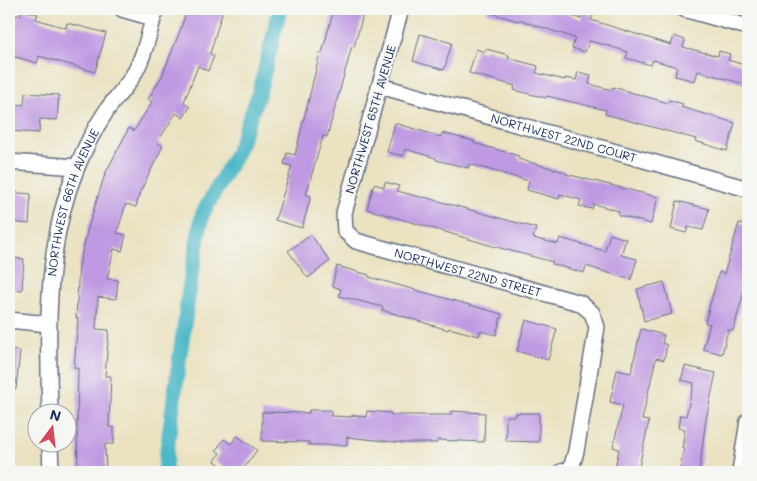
<svg xmlns="http://www.w3.org/2000/svg" width="757" height="481" viewBox="0 0 757 481" font-family="Mali,sans-serif">
	<style>
		.lines { fill: none; stroke-linecap: round; stroke-linejoin: round }
		.canal { stroke: #4bb7c7; stroke-width: 15 }
		.building { fill: #bf9ae2 }
		.street-casing { stroke: #636e81; stroke-width: 18 }
		.street { stroke: #fff; stroke-width: 15 }
		.labels { text-anchor: middle; dominant-baseline: central; stroke-width: 4.5; stroke-linejoin: round; paint-order: stroke }
		.street-label { font-size: 12px; fill: #1b2f5e; stroke: #f6f6f2 }
	</style>
	<rect width="100%" height="100%" fill="#f6f6f2"/>
	<filter id="ink" filterUnits="userSpaceOnUse"><feTurbulence type="fractalNoise" baseFrequency=".02" numOctaves="2"/><feDisplacementMap in="SourceGraphic" scale="10" xChannelSelector="R" yChannelSelector="G"/><feConvolveMatrix kernelMatrix="1 2 1 2 8 2 1 2 1" color-interpolation-filters="sRGB"/></filter>
	<filter id="wash" filterUnits="userSpaceOnUse"><feTurbulence type="fractalNoise" baseFrequency=".0096" numOctaves="4" result="noise"/><feDisplacementMap in="SourceGraphic" scale="20" xChannelSelector="R" yChannelSelector="G"/><feGaussianBlur stdDeviation="1.12" result="paint"/><feColorMatrix in="noise" values="0 0 0 0 0 0 0 0 0 0 0 0 0 0 0 0 0 1.4 0 .05"/><feComposite in="paint" operator="in"/></filter>
	<g filter="url(#wash)">
		<rect width="100%" height="100%" fill="#eae2c1"/>
		<g class="lines">
			<path class="canal" d="M165,472L166,457L189,290L202,215L237,152L259,93L280,9"/>
		</g>
		<g id="blocks">
			<path class="building" d="M187,9H223L210,54L214,56L208,71L198,66L184,102L190,107L183,118L176,113L157,143L163,146L140,192L136,207L126,204L117,233L126,235L122,251L114,249L107,279L118,280L116,299L98,297L96,329L109,330L105,376H111L109,427H114V444H105L106,472H78L77,429L78,368H74L78,318H76L79,265L88,228L105,174L129,128L134,131L152,102L148,99L162,76L180,31Z
				M334,9L363,15L354,47L352,46L327,137L323,136L306,194L311,196L302,228L275,220L292,166L284,164L287,153L295,155L320,53H322Z
				M487,9H550L581,19L583,12L593,16L591,20L671,45L674,36L685,40L683,47L718,56L719,51L730,54L728,60L748,66V68L744,84L698,71L695,81L675,76L677,67L653,60L651,65L626,58L628,52L606,45L589,41L585,52L572,48L575,38L519,20L518,21L487,12Z
				M22,10L38,14L36,19L66,28L67,23L106,33L95,72L39,56L37,63L9,55V12L20,16Z
				M420,34L452,43L444,70L413,61Z
				M476,49L485,52L486,49L509,55L508,58L538,66L536,73L565,80V78L576,80L578,72L591,75L589,84L612,90L613,87L668,103L669,100L683,104L681,107L735,123L727,151L695,141L696,139L605,114L606,110L547,96L546,98L514,90L515,86L469,73Z
				M25,93L59,95L57,120L40,119L39,133L9,131V103L24,105Z
				M395,123L441,137L442,133L474,141V143L519,156L518,159L566,172V174L658,197L651,224L618,215L619,211L594,204L592,209L579,206L581,200L560,194L559,199L527,190L529,181L469,164L468,168L436,160V158L405,149L403,156L387,152Z
				M385,182L399,186L397,191L424,198V197L536,228L533,238L558,244L560,238L605,251L610,234L626,239L621,255L637,259L631,280L586,266L584,273L552,264L553,262L496,247L367,209L374,184L384,187Z
				M9,192L31,194L29,224L9,222Z
				M677,201L709,209L703,230L688,227L686,233L671,229Z
				M739,223L748,225V277L733,331L728,330L722,354L703,349L710,324L705,323L719,272L724,274Z
				M311,235L330,261L308,278L288,251Z
				M9,258L24,259L22,290L9,289Z
				M337,266L369,275V277L502,314L496,335L480,331L479,336L449,328L448,330L382,310L383,307L339,296L341,289L332,286Z
				M664,282L672,314L644,321L637,289Z
				M526,320L557,329L548,360L517,351Z
				M641,329L664,335L662,343L667,345L664,360L656,358L642,420L649,421L638,472H614L619,449L613,447L623,405L610,402L617,370L631,373Z
				M9,350L20,351L16,389H9Z
				M685,366L716,373L706,419L699,472H679L684,448H682L685,429L678,428L680,415L686,416L694,383L681,380Z
				M309,410H331V416L352,417V415L366,417L367,411L391,413V415H451V411L485,413L484,442L437,440V443H404L347,437V445H309V442L262,441V412L309,413Z
				M516,413H539V442L506,441V416H516Z
				M237,436L257,450L241,472H230L215,461L220,453L216,450L224,439L231,444Z"/>
		</g>
	</g>
	<g filter="url(#ink)">
		<use href="#blocks" fill-opacity="0" stroke="#636e81" stroke-width="1"/>
		<g class="lines">
			<g class="street-casing">
				<g id="street">
					<path d="M122,9L153,18"/>
					<path id="s1" d="M401,9L344,213L345,231L356,241L580,303L592,313L597,327L576,451L571,469L561,472"/>
					<path d="M684,9L748,27"/>
					<path id="s2" d="M380,86L748,189"/>
					<path d="M9,162L77,167"/>
					<path d="M9,320L48,324"/>
					<path id="s3" d="M50,414C48,329 44,247 77,167C84,150 95,128 105,113C113,100 124,90 132,77C145,57 149,31 156,9"/>
					<path d="M50,444L51,472"/>
					<path d="M740,472L748,421"/>
				</g>
			</g>
			<use href="#street" class="street"/>
		</g>
	</g>
	<g class="labels">
		<g class="street-label">
			<text transform="translate(370 119) rotate(-74)">NORTHWEST 65TH AVENUE</text>
			<text stroke="none"><textPath href="#s2" startOffset="191">NORTHWEST 22ND COURT</textPath></text>
			<text stroke="none"><textPath href="#s3" startOffset="215">NORTHWEST 66TH AVENUE</textPath></text>
			<text stroke="none"><textPath href="#s1" startOffset="361">NORTHWEST 22ND STREET</textPath></text>
		</g>
	</g>
	<rect width="757" height="481" fill="none" stroke="#f6f6f2" stroke-width="30"/>
	<g transform="translate(52 428) rotate(15)"><circle r="24" fill="#f6f6f2" stroke="#9ea6b7"/>
	<path d="M0-4L9 19L0 12L-9 19Z" fill="#d1495b"/>
	<text y="-8" font-size="14" font-weight="bold" text-anchor="middle" fill="#1b2f5e">N</text>
	</g>
</svg>
